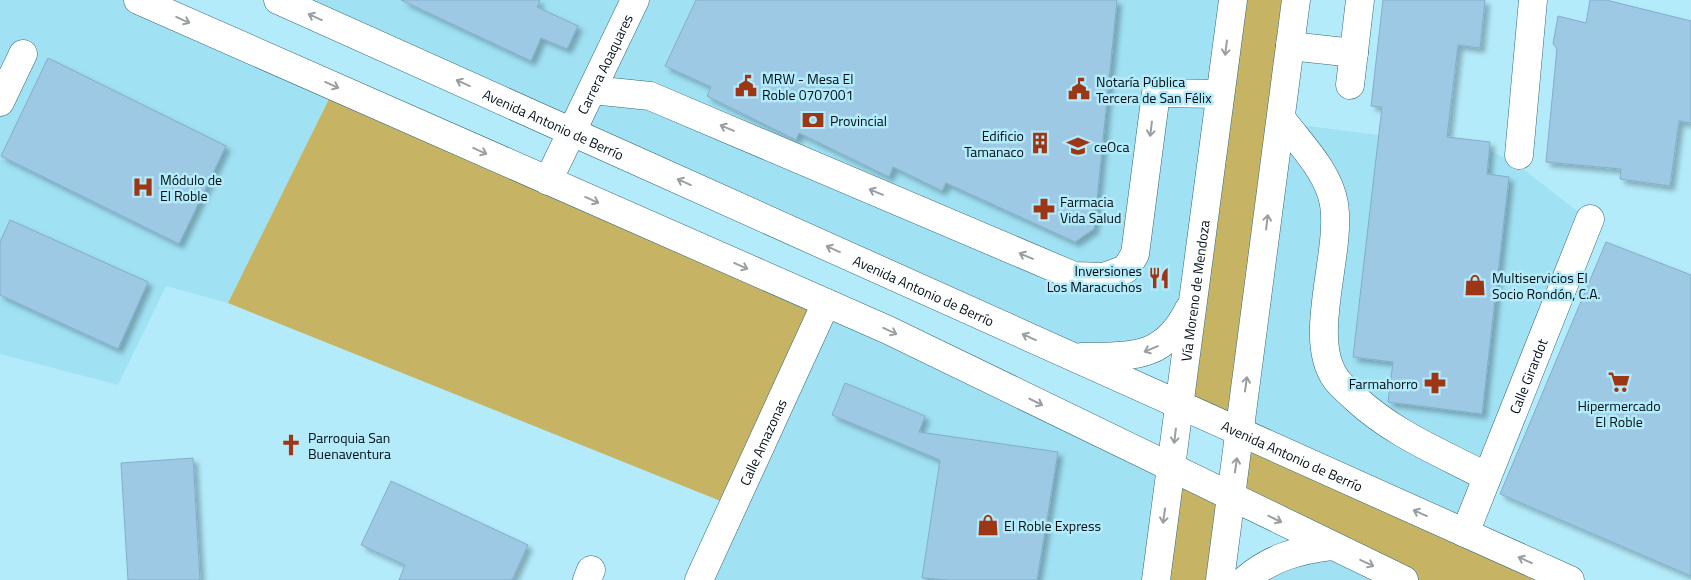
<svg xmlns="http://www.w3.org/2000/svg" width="1691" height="580" viewBox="0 0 1691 580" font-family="'Titillium Web',sans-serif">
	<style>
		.built { fill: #a0e1f4 }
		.green { fill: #c6b464 }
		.building { fill: #9ec9e5; stroke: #83adc8; filter: url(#shadow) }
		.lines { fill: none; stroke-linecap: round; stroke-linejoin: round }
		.minor-casing { stroke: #336876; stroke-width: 29 }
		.minor { stroke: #fff; stroke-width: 28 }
		.oneway { stroke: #999fa1 }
		.labels { text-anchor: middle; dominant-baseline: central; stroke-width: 5; stroke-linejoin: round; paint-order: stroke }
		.street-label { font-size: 14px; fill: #000f14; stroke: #b4ebfb }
		.poi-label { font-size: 14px; fill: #000f14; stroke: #b4ebfb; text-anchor: start }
	</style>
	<defs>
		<filter id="shadow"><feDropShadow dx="4.5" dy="4.5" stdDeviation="2.5" flood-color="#0004"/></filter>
	</defs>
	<rect width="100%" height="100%" fill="#b4ebfb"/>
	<path class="built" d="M0,0H138L335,87L228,303L166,286L118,385L0,354Z
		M278,0H1233L1193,301L1171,338L1073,357Z
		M1285,123L1486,149L1514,162L1586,218L1461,526L1244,428Z
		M826,303L1171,468L1156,580H699Z
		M1298,550L1404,580H1245Z"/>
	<path class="green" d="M1238,0H1294L1237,425L1184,402Z
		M335,87L826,303L733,506L228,303Z
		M1240,432L1570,580H1404L1231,498L1220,580H1156L1171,468L1231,497Z"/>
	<path class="building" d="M401,0H540L537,7L578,26L567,49L541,38L531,61Z
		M696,0H1117L1094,229L1075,242L946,183L942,191L893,167L889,177L799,133L796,140L707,96L711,87L665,66Z
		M1383,0H1485L1480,48L1458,45L1447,137L1490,142L1487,174L1509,177L1482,414L1388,402L1393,362L1353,357L1382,107L1371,106Z
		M1590,0H1606L1691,21V123L1679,121L1670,186L1620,179L1621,169L1546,162L1557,48L1553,44L1558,16L1586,23Z
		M48,58L226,146L179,244L1,156Z
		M10,220L148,282L118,349L0,295V242Z
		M1606,242L1691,275V576L1500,494Z
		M845,383L925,416L919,432L1058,452L1037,580H948L922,578L940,460L832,415Z
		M193,458L200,580H128L121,463Z
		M391,481L528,545L512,580H399L405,565L361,545Z"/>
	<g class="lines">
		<g class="minor-casing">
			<g id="minor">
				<path d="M138,0L888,330L1404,580"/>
				<path id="s1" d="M278,0L1570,580"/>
				<path d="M1290,46L1354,53"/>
				<path d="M1350,85L1360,0"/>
				<path d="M592,90L650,96L1074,276L1104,277L1126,269L1135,254L1156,93L1220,94"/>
				<path d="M0,102L23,54"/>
				<path d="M1281,118C1300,144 1329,172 1334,204C1342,254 1306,338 1336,379C1341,386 1349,392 1355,398C1395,435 1440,452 1487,477"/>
				<path d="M1519,155L1533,0"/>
				<path id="s2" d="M548,181L635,0"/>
				<path d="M1082,357C1132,356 1164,360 1189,309"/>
				<path id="s3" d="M1465,533L1590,219"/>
				<path d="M587,580L591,570"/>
				<path id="s4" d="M699,580L826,303"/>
				<path id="s5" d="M1156,580L1233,0"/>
				<path d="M1220,580L1296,0"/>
				<path d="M1245,580C1270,558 1298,550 1331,546"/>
			</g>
		</g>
		<use href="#minor" class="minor"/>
	</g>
	<defs><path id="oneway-shaft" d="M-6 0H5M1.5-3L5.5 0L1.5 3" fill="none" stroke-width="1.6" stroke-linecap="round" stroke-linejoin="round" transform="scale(1.25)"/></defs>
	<g class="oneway">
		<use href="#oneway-shaft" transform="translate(315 17) rotate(-156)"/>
		<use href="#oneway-shaft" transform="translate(183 20) rotate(24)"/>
		<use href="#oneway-shaft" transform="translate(1226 48) rotate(97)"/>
		<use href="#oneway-shaft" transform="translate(463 83) rotate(-156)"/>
		<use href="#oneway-shaft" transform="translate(332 85) rotate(24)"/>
		<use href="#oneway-shaft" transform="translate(727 128) rotate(-157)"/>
		<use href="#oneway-shaft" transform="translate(1151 129) rotate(97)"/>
		<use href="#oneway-shaft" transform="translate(480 151) rotate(24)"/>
		<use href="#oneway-shaft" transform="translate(684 182) rotate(-156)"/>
		<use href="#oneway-shaft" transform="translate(876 192) rotate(-157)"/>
		<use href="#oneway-shaft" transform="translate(592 200) rotate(24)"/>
		<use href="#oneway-shaft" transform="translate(1267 222) rotate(-83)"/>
		<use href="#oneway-shaft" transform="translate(833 249) rotate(-156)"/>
		<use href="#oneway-shaft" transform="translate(1026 256) rotate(-157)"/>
		<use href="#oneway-shaft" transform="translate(741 266) rotate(24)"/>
		<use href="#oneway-shaft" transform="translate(890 331) rotate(25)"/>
		<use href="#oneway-shaft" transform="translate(1029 337) rotate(-156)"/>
		<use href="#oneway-shaft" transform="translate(1151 349) rotate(157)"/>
		<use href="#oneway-shaft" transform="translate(1246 384) rotate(-82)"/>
		<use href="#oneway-shaft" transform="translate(1036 402) rotate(26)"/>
		<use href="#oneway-shaft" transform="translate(1175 436) rotate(97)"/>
		<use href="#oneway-shaft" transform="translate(1236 465) rotate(-82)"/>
		<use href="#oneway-shaft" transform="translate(1420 513) rotate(-156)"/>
		<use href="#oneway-shaft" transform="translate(1164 516) rotate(98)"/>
		<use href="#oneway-shaft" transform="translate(1275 519) rotate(26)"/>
		<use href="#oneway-shaft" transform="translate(1525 560) rotate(-156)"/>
		<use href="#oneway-shaft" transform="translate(1367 563) rotate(25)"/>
	</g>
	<defs>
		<g id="civic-bare" transform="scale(1.725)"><path d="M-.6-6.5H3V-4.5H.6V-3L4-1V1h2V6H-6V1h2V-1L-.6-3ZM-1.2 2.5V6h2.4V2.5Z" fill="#9d3614" stroke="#b4ebfb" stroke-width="2.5" paint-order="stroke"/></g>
		<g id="bank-bare" transform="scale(1.725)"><path d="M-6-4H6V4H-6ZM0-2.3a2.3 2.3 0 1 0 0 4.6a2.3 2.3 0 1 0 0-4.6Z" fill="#9d3614" stroke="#b4ebfb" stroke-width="2.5" paint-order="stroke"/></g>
		<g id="building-bare" transform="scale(1.725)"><path d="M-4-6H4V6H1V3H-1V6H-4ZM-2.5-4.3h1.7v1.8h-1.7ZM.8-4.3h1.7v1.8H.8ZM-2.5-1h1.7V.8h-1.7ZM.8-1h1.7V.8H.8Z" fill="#9d3614" stroke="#b4ebfb" stroke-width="2.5" paint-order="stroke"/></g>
		<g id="university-bare" transform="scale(1.725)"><path d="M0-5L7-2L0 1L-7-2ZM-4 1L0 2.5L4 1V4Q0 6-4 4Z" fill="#9d3614" stroke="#b4ebfb" stroke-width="2.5" paint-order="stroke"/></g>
		<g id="hospital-bare" transform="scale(1.725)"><path d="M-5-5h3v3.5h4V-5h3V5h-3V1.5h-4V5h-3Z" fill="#9d3614" stroke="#b4ebfb" stroke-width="2.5" paint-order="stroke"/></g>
		<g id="pharmacy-bare" transform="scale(1.725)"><path d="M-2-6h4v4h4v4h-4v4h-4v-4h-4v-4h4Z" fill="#9d3614" stroke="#b4ebfb" stroke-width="2.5" paint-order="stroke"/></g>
		<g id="restaurant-bare" transform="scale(1.725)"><path d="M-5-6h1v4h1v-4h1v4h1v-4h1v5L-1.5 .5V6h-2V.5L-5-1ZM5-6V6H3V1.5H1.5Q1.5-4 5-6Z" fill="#9d3614" stroke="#b4ebfb" stroke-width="2.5" paint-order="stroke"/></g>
		<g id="shop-bare" transform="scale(1.725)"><path d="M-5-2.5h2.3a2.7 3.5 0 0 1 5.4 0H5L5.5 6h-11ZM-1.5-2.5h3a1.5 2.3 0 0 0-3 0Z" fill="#9d3614" stroke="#b4ebfb" stroke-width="2.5" paint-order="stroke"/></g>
		<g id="supermarket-bare" transform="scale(1.725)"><path d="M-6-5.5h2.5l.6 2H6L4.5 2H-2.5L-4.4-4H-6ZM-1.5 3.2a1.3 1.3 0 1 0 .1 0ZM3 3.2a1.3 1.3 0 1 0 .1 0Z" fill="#9d3614" stroke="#b4ebfb" stroke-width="2.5" paint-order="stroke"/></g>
		<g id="church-bare" transform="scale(1.725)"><path d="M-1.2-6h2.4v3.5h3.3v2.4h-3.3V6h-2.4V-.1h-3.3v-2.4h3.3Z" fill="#9d3614" stroke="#b4ebfb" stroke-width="2.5" paint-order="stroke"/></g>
	</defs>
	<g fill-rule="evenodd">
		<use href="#civic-bare" x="746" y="86"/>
		<use href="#civic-bare" x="1079" y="89"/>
		<use href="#bank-bare" x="813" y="120"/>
		<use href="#building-bare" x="1040" y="143"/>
		<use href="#university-bare" x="1078" y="146"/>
		<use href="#hospital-bare" x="143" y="187"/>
		<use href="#pharmacy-bare" x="1044" y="209"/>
		<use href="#restaurant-bare" x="1159" y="278"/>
		<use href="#shop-bare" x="1475" y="285"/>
		<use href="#supermarket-bare" x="1619" y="382"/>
		<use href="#pharmacy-bare" x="1435" y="383"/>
		<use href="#church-bare" x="291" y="445"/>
		<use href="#shop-bare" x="988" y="525"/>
	</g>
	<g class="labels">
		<g class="street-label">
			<text stroke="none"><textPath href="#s2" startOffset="130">Carrera Aoaquares</textPath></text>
			<text stroke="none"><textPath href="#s1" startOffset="302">Avenida Antonio de Berrío</textPath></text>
			<text stroke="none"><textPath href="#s1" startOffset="708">Avenida Antonio de Berrío</textPath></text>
			<text stroke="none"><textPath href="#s5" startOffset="292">Vía Moreno de Mendoza</textPath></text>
			<text stroke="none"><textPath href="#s3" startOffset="169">Calle Girardot</textPath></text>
			<text stroke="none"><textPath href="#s4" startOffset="152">Calle Amazonas</textPath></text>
			<text stroke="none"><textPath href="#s1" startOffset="1112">Avenida Antonio de Berrío</textPath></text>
		</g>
		<g class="poi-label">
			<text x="762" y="78">MRW - Mesa El<tspan x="762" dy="16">Roble 0707001</tspan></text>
			<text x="1096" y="81">Notaría Pública<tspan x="1096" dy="16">Tercera de San Félix</tspan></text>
			<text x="830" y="120">Provincial</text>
			<text x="1024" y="135" text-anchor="end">Edificio<tspan x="1024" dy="16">Tamanaco</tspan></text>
			<text x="1094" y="146">ceOca</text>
			<text x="160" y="179">Módulo de<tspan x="160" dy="16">El Roble</tspan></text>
			<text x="1060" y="201">Farmacia<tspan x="1060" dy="16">Vida Salud</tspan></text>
			<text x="1142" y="270" text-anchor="end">Inversiones<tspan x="1142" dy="16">Los Maracuchos</tspan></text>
			<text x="1492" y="277">Multiservicios El<tspan x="1492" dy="16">Socio Rondón, C.A.</tspan></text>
			<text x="1418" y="383" text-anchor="end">Farmahorro</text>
			<text x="1619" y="405" text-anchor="middle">Hipermercado<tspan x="1619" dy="16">El Roble</tspan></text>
			<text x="308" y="437">Parroquia San<tspan x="308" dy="16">Buenaventura</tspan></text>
			<text x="1004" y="525">El Roble Express</text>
		</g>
	</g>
</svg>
